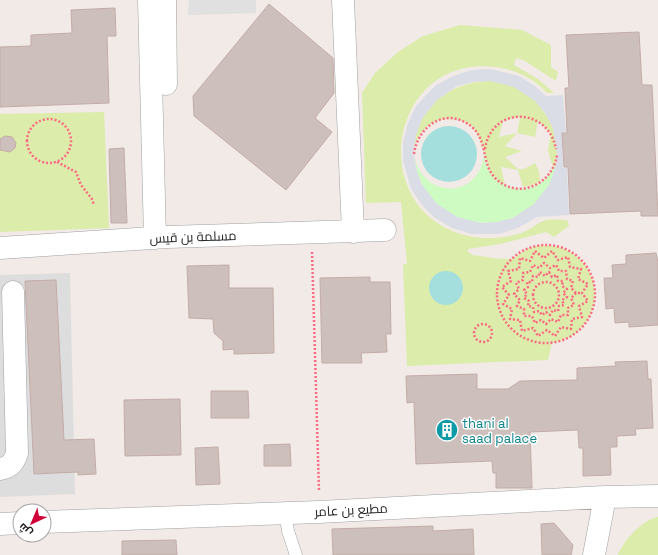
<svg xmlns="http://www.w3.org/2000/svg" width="658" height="555" viewBox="0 0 658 555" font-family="'Space Grotesk',Cairo,sans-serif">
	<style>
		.residential { fill: #dedddd }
		.grass { fill: #dcecab; fill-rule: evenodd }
		.park { fill: #cdfbc2 }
		.parking { fill: #e0e0e0 }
		.plaza { fill: #dadde6; fill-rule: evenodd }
		.water { fill: #a5dfdd }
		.building { fill: #cdbfbc; stroke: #c3aca8 }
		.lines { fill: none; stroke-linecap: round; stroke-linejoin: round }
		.service-casing { stroke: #a1a1a1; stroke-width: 13 }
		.minor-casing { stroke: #a1a1a1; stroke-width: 23 }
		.path { stroke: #fd6a82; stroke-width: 2.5; stroke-dasharray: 2 2; stroke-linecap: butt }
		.service { stroke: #fff; stroke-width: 12 }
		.minor { stroke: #fff; stroke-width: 22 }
		.labels { text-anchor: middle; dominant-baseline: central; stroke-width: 3; stroke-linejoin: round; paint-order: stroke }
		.street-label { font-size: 13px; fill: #202020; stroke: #fff }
		.culture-label { font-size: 13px; fill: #0d838f; stroke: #fff; text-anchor: start }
	</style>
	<rect width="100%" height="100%" fill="#f1eae6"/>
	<path class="residential" d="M70,273L75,494L0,497V275Z"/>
	<path class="grass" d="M460,25L522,30L551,45V67L558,72L556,81L525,61L516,58L514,65L538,79L554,93H547C534,78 514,69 494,67C388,55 364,212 468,236C485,240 506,238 522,233C529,230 534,226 541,222C548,218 559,220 567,220L569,226L554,237L546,232L500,244L468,249V252L473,255C482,256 505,261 513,258C518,256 523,251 529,248C551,240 578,250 589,271C595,283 597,297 592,310C585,329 572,339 552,343L548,360L407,366L403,264H407L401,202L366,203L362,93L375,73L398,52L423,36Z
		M490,81C501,82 512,85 522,91C546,106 566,140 553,168L548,150L551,133L538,121L535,137L517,133L505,146L522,151L505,157L518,169H524L535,163L539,171L540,181L533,185L523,187L518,170L501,167L505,185C473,170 495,118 447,119C438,119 429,124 423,131C417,137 415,145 414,154C413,110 449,81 490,81ZM520,117L517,133L499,137L503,121Z
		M104,112L109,228L0,232V114Z
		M658,517V555H618C623,541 643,519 658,517Z"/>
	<path class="park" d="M484,153C489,199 550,201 557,155C551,246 421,245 414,154C421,200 481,200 484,153Z"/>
	<path class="parking" d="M189,0H256V13L188,15Z"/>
	<path class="plaza" d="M491,69L519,76L535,86L546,96L563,95L566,132L562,133L563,168H567L569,215L537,217L518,228L499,234H471L452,228L435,218L422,205L411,189L403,161V142L408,123L416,106L436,85L453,76L471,70ZM490,81L514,87L535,101L545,113L553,128L557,155L555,169L549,185L534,204L513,218L497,222L481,223L457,217L436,203L421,183L416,168L414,151L416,135L422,119L437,100L457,86L473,82Z"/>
	<path class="water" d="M421 154a28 28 0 1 1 56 0a28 28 0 1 1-56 0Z
		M429 288a17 17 0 1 1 34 0a17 17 0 1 1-34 0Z"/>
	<path class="building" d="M269,4L333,58L334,93L315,118L332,132L286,190L194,116L193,96Z
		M115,8L116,36H107L109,103L0,107V47L31,46V35L72,33L71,10Z
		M639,32L642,85H652L658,216H641V211L570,214L568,167H564L562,133H567L565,88H569L566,35Z
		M5,136L12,137L16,143L15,148L10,152L0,150V139Z
		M124,148L127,223H111L109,149Z
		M656,253L658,263V325L629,327V322L615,323L614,308L606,309L604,278H613L612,265L626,264V255Z
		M229,265V288H273L274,353L234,354V349L223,350V341L214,333L213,319L189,318L187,266Z
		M370,277V282H390L391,334H386L387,352L361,353L362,363H322L320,278Z
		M56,280L64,440L94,439L96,474L78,475V472L34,474L25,281Z
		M647,361L648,379H651L653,428L635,429L636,435L617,436V447H610L611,475L583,476V448H579L578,430L530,432L532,488H496V473H493L492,461L416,464L414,402L407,403L406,376L477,374V389H508L520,381L577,380V368L616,366L615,362Z
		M211,391H248L249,418H211Z
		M180,399L181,455L125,456L124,400Z
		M290,444L291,466H264V445Z
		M218,447L220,484L196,485L195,448Z
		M554,523L573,545L571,555H542L541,524Z
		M433,526V531L473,529L474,555H333L332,529Z
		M176,540L177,555H122V541Z"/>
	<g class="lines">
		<g class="service-casing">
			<path id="service" d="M285,512L288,531L296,555"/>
		</g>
		<g class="minor-casing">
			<path id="minor" d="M149,0L155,238
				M165,0L166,84
				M343,0L353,232
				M0,248L167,237L385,230
				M0,469C10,467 14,463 17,453L13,292
				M44,522L319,512L605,497L658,496
				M0,524L20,523
				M594,555L605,497"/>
		</g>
		<path class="path" d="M27 141a22 22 0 1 1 44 0a22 22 0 1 1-44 0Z
			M485,149C491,106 548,106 556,149
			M414,154C418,125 447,106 472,127C488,141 481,163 495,178C518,201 553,184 557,155
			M57,162L76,172L81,185L92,199L94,205
			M497 294a49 49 0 1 1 98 0a49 49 0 1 1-98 0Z
			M535,251L544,258L552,251L558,260L568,257L570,267L581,269L578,279L588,284L582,293L588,301L579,306L582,317L572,319L571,329L561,327L555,336L547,330L538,336L533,328L522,331L520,320L510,319L512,309L503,304L509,295L502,287L511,281L508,271L519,269L520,258L530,261Z
			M312,252L319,491
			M540,272L545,276L549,272L552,277L557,275L558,281H563L562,286L567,289L563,293L567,297L562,300L564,305L559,306L558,311L553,310L550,315L546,312L542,315L539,311L534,312L533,307L528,306L529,301L524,298L527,294L524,290L528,287L527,282H532L533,276L538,277Z
			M533 295a13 13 0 1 1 26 0a13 13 0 1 1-26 0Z
			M576,293L571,298L574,305L568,308V315H561L558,322L551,319L546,324L541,320L535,323L532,316H524V309L517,306L520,300L514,294L519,289L516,283L523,280V273L530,272L533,265L539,268L544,263L550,268L556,265L559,271H566L567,279L573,281L571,288L576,293H582
			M474 333a9 9 0 1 1 18 0a9 9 0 1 1-18 0Z"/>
		<use href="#service" class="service"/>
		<use href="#minor" class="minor"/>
	</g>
	<defs>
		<g id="building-disc" transform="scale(1.15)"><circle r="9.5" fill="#0f9aa8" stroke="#fff"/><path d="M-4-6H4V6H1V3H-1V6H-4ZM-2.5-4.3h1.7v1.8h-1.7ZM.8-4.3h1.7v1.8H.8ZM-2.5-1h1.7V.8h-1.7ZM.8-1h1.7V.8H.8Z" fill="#fff"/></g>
	</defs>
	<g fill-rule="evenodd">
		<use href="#building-disc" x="447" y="430"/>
	</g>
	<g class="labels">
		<g class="street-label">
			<text transform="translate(193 237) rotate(-2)">مسلمة بن قيس</text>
			<text transform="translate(351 510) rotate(-3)">مطيع بن عامر</text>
		</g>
		<g class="culture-label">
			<text x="462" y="423">thani al<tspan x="462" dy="15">saad palace</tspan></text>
		</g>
	</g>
	<g transform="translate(32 523) rotate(224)"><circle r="19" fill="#ffffff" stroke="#a6a6a6"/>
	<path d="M0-3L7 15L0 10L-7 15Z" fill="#cf0037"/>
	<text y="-6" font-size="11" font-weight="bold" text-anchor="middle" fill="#202020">ش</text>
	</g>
</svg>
